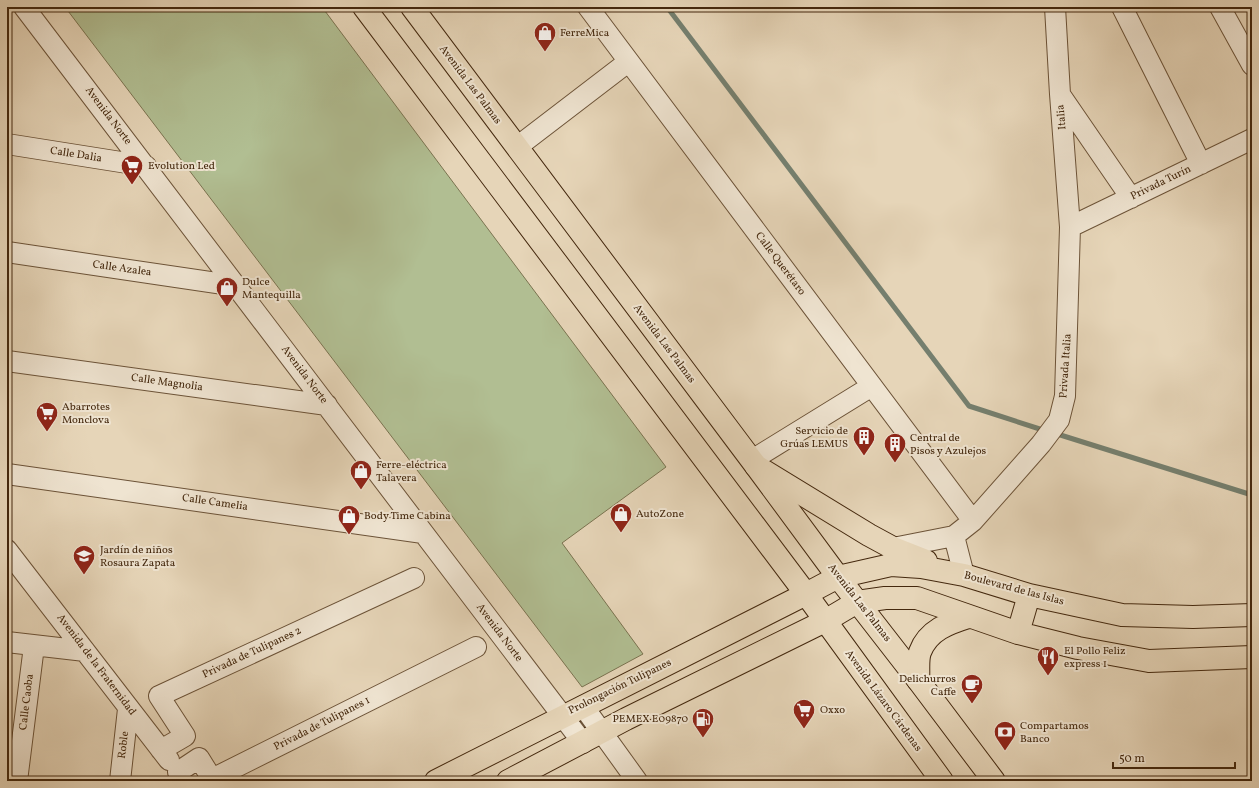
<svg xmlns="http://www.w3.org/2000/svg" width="1259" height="788" viewBox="0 0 1259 788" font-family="Vollkorn,serif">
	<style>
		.green { fill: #b1be92; stroke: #7a7350 }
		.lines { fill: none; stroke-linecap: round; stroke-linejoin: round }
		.stream { stroke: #757f6e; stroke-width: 5 }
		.minor-casing { stroke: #6c5338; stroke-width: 22 }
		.major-casing { stroke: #44280e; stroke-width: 24 }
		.highway-casing { stroke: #44280e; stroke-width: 24 }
		.minor { stroke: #efe4d1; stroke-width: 20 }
		.major { stroke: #e6d5b8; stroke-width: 22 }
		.highway { stroke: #e6d5b8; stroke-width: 22 }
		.labels { text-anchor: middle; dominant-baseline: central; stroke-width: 4; stroke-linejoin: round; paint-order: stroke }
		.poi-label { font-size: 11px; fill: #44280e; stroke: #efe4d1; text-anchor: start }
		.street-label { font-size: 11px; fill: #44280e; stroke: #efe4d1 }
	</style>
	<rect width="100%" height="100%" fill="#e6d5b8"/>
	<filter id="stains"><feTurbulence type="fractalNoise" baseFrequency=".005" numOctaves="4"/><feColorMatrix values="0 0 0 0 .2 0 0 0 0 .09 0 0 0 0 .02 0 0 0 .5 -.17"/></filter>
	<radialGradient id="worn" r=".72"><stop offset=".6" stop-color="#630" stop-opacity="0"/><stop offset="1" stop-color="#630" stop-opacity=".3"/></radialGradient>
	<path class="green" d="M65,7H322L666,467L562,543L643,654L582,687Z"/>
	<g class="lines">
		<path class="stream" d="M667,7L969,406L1046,431
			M1054,433L1252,495"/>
		<g class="minor-casing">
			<path id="minor" d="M24,7L583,743
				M588,7L973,521
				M1122,7L1201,164
				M1220,7L1252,65
				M1061,96L1131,198
				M7,144L146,166
				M517,147L628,62
				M1070,227L1252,139
				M7,252L237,286
				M7,361L327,405
				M752,460L872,386
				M7,474L423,533
				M954,536L964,575
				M893,548L954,536L973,521L1041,444L1059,420L1065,396L1070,227L1060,94L1055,7
				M7,550L169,760
				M7,642L85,651
				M583,706L637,781
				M161,750L185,736L159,696L414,578
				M178,772L199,758L212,779L476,647
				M17,781L34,646
				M120,781L128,709"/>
		</g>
		<g class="major-casing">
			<path id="major" d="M364,7L806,594L942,781
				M412,7L756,466L838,577L918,680L994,781
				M436,781L806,594
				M508,781L626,719L825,621"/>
		</g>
		<g class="highway-casing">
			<path id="highway" d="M756,466L869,535L893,548L926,561
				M806,594L838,577L891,565L921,567L964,575L1029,595L1122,615L1193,617L1252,615
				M825,621L857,602L885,598H917L1018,633L1078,648L1149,661L1252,657
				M1018,633L1029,595
				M918,680C919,671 917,660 920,652C928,630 949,623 968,617"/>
		</g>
		<use href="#minor" class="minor"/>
		<use href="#major" class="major"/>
		<use href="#highway" class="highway"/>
	</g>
	<defs>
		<g id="shop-pin" transform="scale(1.15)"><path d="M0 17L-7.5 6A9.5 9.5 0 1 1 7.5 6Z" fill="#8f2418" stroke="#efe4d1"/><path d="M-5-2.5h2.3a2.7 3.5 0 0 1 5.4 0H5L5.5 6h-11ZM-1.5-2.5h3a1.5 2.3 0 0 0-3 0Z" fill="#fff"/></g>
		<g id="supermarket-pin" transform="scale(1.15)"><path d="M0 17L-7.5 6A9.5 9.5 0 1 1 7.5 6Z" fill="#8f2418" stroke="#efe4d1"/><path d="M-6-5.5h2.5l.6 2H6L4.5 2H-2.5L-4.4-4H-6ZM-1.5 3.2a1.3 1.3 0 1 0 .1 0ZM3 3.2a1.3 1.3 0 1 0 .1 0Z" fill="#fff"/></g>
		<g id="building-pin" transform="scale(1.15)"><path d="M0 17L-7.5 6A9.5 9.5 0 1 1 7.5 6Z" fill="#8f2418" stroke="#efe4d1"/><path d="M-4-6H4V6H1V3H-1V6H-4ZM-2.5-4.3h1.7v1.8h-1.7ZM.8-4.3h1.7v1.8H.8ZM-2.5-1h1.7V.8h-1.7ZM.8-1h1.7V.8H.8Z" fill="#fff"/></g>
		<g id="school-pin" transform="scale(1.15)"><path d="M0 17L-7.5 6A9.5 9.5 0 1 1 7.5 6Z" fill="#8f2418" stroke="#efe4d1"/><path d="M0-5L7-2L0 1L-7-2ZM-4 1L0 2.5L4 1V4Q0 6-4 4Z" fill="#fff"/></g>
		<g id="restaurant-pin" transform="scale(1.15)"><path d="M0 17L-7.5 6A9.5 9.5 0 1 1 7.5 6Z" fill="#8f2418" stroke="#efe4d1"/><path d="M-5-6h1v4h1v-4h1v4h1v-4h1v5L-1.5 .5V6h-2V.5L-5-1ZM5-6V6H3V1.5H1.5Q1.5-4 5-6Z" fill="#fff"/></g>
		<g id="cafe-pin" transform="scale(1.15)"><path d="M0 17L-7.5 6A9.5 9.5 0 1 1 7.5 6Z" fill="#8f2418" stroke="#efe4d1"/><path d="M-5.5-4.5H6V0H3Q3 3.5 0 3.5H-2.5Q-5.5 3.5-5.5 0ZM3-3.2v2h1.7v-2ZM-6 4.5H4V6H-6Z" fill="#fff"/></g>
		<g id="fuel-pin" transform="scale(1.15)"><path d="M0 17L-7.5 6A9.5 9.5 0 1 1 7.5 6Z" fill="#8f2418" stroke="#efe4d1"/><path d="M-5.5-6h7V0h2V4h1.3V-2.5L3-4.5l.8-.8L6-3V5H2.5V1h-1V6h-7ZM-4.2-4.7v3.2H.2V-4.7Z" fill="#fff"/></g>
		<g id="bank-pin" transform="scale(1.15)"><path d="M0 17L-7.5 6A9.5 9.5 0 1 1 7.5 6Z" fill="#8f2418" stroke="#efe4d1"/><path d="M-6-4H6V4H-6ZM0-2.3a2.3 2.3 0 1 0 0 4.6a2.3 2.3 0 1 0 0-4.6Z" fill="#fff"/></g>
	</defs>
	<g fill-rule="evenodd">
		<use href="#shop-pin" x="545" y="33"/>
		<use href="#supermarket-pin" x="132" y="166"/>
		<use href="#shop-pin" x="227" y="288"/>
		<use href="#supermarket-pin" x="47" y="413"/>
		<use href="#building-pin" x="864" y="437"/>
		<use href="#building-pin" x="895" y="444"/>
		<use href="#shop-pin" x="361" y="471"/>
		<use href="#shop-pin" x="621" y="514"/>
		<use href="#shop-pin" x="349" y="516"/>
		<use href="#school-pin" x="84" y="556"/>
		<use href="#restaurant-pin" x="1048" y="657"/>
		<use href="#cafe-pin" x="972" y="685"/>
		<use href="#supermarket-pin" x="804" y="710"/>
		<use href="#fuel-pin" x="703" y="719"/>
		<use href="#bank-pin" x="1005" y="732"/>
	</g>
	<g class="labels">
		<g class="poi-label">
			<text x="560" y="33">FerreMica</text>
			<text x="148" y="166">Evolution Led</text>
			<text x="242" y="282">Dulce<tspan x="242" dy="13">Mantequilla</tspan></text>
			<text x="62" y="407">Abarrotes<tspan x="62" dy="13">Monclova</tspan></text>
			<text x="848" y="431" text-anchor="end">Servicio de<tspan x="848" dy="13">Grúas LEMUS</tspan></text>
			<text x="910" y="438">Central de<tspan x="910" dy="13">Pisos y Azulejos</tspan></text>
			<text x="376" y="465">Ferre-eléctrica<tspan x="376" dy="13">Talavera</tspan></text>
			<text x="636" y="514">AutoZone</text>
			<text x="364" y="516">Body Time Cabina</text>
			<text x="100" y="550">Jardín de niños<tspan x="100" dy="13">Rosaura Zapata</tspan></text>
			<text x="1064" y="651">El Pollo Feliz<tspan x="1064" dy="13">express 1</tspan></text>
			<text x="956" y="679" text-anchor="end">Delichurros<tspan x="956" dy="13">Caffe</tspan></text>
			<text x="820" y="710">Oxxo</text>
			<text x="688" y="719" text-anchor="end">PEMEX E09870</text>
			<text x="1020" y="726">Compartamos<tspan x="1020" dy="13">Banco</tspan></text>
		</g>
		<g class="street-label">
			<text transform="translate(470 85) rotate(53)">Avenida Las Palmas</text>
			<text transform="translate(108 116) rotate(53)">Avenida Norte</text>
			<text transform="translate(1062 117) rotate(-95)">Italia</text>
			<text transform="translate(76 155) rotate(9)">Calle Dalia</text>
			<text transform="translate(1161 183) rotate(-26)">Privada Turín</text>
			<text transform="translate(780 264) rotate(53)">Calle Querétaro</text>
			<text transform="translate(122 269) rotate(8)">Calle Azalea</text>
			<text transform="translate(664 344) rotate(53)">Avenida Las Palmas</text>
			<text transform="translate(1066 366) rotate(-86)">Privada Italia</text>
			<text transform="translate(304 375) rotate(53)">Avenida Norte</text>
			<text transform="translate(167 383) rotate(8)">Calle Magnolia</text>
			<text transform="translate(215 503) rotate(8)">Calle Camelia</text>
			<text transform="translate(1014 589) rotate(15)">Boulevard de las Islas</text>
			<text transform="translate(859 603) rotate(52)">Avenida Las Palmas</text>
			<text transform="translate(499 633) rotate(53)">Avenida Norte</text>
			<text transform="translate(252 653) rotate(-25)">Privada de Tulipanes 2</text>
			<text transform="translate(96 665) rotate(53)">Avenida de la Fraternidad</text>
			<text transform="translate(620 687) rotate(-26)">Prolongación Tulipanes</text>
			<text transform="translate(883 701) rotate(54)">Avenida Lázaro Cárdenas</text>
			<text transform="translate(27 702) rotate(-83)">Calle Caoba</text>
			<text transform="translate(322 724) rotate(-27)">Privada de Tulipanes 1</text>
			<text transform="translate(124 745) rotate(-83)">Roble</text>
		</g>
	</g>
	<rect width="1259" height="788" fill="none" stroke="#e6d5b8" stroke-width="24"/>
	<rect x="8" y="8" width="1243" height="772" fill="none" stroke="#44280e" stroke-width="2"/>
	<rect x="12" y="12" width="1235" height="764" fill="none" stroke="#44280e"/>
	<path d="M1113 762v6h122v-6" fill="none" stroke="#44280e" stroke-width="2"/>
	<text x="1119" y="762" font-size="12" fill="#44280e" stroke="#efe4d1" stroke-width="3" paint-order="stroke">50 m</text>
	<rect width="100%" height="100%" filter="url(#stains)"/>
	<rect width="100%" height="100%" fill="url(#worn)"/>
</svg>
